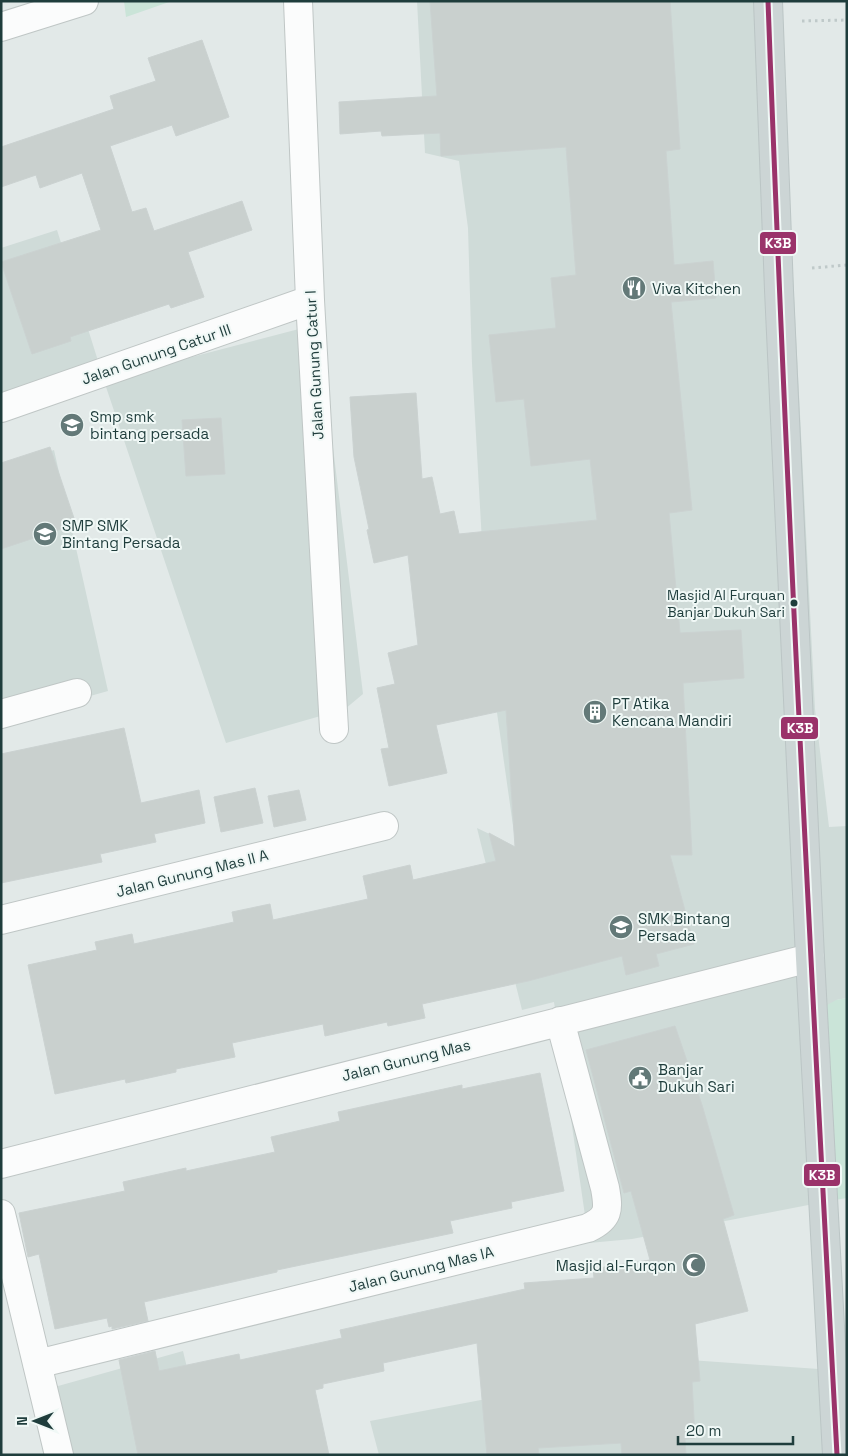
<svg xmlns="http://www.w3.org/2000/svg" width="848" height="1456" viewBox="0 0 848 1456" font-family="'Space Grotesk',sans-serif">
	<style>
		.built { fill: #cfdbd8 }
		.green { fill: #cae4d8 }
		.building { fill: #c9d0ce; stroke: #cbd2d1 }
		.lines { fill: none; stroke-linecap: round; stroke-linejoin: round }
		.minor-casing { stroke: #bfc6c5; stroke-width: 30 }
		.tertiary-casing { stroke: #bfc6c5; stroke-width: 30 }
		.primary-casing { stroke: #bbc5c5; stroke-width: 30 }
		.path { stroke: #bfc9c9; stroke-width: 3; stroke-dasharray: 2.5 4; stroke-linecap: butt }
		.minor { stroke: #fbfcfc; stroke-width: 28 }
		.tertiary { stroke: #fbfcfc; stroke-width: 28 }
		.primary { stroke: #ccd5d5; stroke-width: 28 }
		.bus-1-casing { stroke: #f0f8f6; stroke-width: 9 }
		.bus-1 { stroke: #9a336a; stroke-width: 5 }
		.bus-dot { fill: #1f3d3c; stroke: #f0f8f6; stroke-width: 2 }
		.labels { text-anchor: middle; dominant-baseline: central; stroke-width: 4; stroke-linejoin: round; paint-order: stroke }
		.bus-label { font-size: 14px; fill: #1f3d3c; stroke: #f0f8f6; text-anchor: end }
		.poi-label { font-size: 15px; fill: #1f3d3c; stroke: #f0f8f6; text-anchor: start }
		.street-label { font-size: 15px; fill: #1f3d3c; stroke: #f0f8f6 }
		.line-badge { stroke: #f0f8f6; stroke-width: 2 }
		.badge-label { font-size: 14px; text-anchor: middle; font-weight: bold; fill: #fff }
	</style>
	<rect width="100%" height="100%" fill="#e2e9e8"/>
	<path class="built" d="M417,1H779L815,709L829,827L847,826V998L836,1000L829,1201L632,1239L589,1243L554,1002L522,1010L477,828L516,847L488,649L472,364L468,228L459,161L425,153Z
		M57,230L104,380L318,324L363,694L345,709L226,743L104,381L1,408V248Z
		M54,450L108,691L1,721V470Z
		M183,1351L208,1455H69L51,1388Z
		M647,1357L847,1371V1455H379L370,1421L528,1391Z"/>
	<path class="green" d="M124,1H172L126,17Z
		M847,998V1198L829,1201L820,1009L836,1000Z"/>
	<path class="building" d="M430,1H670L680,149L666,151L674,265L713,261L716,298L671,302L692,510L669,513L680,633L741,630L744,678L683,683L692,855H670L694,944L656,954L659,966L626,975L622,956L528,981L422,1004L425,1018L388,1026L387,1022L325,1036L323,1024L232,1043L235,1057L176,1069V1072L126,1083L125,1079L55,1094L28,965L97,950L95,942L132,934L134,944L234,922L232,912L270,904L273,920L368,899L363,876L410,865L413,880L496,861L489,833L515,847L506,710L436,725L447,773L389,786L381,749L389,748L377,688L395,684L388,653L418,645L408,555L374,563L367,530L369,529L354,457L350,397L416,393L422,479L432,477L440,514L454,511L459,534L597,520L590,459L531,466L524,399L496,402L489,335L556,328L551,278L576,275L566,147L441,156L440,133L382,136L381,131L340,134L339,102L437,96Z
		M202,40L229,117L176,136L172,125L110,146L132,212L146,208L154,231L242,201L252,230L188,252L204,297L171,308L169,304L70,337L71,341L32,354L1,262L101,230L82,173L40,188L36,175L1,187V147L114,109L110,96L156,81L148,58Z
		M221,418L225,474L186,476L182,420Z
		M50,447L76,524L1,549V463Z
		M124,728L141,803L199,790L205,823L154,834L156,842L100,854L102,862L1,883V754Z
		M255,788L263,823L221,832L214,797Z
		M299,790L306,820L274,827L268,796Z
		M675,1026L702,1105L734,1215L723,1219L748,1311L695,1324L700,1381L692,1382L695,1438L685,1439L686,1455H622L621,1443L538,1448L539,1455H487L477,1343L383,1363L384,1371L323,1384V1388L315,1390L329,1455H138L119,1360L155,1351L159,1371L239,1354L240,1360L342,1338L340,1330L525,1289L524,1283L594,1278L593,1269L650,1260L631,1191L624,1193L586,1050Z
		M540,1073L564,1191L511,1202L512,1208L450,1221L453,1233L277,1270V1272L144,1302L148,1321L112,1329V1326L109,1327L107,1318L55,1329L39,1254L28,1257L19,1213L125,1191L123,1182L186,1168V1171L275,1152L271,1137L340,1121L338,1112L462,1085V1089Z"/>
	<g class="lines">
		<g class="minor-casing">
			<path id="minor" d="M298,1L310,300L334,729
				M1,408L310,300
				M1,714L77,693
				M1,920L384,826
				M1,1164L810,958
				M1,1214L59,1455
				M37,1364L588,1228C609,1218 609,1210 605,1188L560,1021"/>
		</g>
		<g class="tertiary-casing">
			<path id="tertiary" d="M1,27L84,1"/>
		</g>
		<g class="primary-casing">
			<path id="primary" d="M768,1L779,290L810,958L837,1455"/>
		</g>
		<path class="path" d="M802,21L847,20
			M812,268L847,265"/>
		<use href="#minor" class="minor"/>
		<use href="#tertiary" class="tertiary"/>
		<use href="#primary" class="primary"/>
		<g class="bus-1-casing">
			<path id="bus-1" d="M768,1C786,486 811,970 837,1455"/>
		</g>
		<use href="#bus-1" class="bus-1"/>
	</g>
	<defs>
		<g id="restaurant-disc" transform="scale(1.25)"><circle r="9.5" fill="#637978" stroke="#f0f8f6"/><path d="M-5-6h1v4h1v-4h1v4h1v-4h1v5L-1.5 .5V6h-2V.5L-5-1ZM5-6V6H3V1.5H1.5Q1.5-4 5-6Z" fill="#fff"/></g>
		<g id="school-disc" transform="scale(1.25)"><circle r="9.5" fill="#637978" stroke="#f0f8f6"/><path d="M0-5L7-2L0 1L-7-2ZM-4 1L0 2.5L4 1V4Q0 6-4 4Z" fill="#fff"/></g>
		<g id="building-disc" transform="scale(1.25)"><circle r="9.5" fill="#637978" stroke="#f0f8f6"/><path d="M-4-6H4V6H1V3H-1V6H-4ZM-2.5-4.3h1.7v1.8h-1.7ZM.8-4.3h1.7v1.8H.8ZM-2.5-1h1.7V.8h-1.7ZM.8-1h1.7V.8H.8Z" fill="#fff"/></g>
		<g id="civic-disc" transform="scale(1.25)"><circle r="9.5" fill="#637978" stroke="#f0f8f6"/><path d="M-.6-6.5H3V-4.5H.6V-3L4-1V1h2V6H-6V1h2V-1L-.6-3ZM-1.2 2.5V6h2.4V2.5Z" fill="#fff"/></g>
		<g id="mosque-disc" transform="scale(1.25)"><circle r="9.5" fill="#637978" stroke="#f0f8f6"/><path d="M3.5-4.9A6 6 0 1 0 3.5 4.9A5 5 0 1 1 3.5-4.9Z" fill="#fff"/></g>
	</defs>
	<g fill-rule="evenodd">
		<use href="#restaurant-disc" x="634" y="288"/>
		<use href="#school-disc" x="72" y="425"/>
		<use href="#school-disc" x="45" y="534"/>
		<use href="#building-disc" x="595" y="712"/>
		<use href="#school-disc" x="621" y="927"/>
		<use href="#civic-disc" x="640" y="1078"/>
		<use href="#mosque-disc" x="694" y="1265"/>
	</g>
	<circle class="bus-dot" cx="794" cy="603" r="4.5"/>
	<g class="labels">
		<g class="bus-label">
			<text x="785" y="595">Masjid Al Furquan<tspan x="785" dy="17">Banjar Dukuh Sari</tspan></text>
		</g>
		<g class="poi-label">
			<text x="652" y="288">Viva Kitchen</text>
			<text x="90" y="416">Smp smk<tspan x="90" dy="17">bintang persada</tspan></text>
			<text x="62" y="525">SMP SMK<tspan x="62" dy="17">Bintang Persada</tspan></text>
			<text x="612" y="703">PT Atika<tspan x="612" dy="17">Kencana Mandiri</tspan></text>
			<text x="638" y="918">SMK Bintang<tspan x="638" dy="17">Persada</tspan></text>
			<text x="658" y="1069">Banjar<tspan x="658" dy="17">Dukuh Sari</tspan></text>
			<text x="676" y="1265" text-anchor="end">Masjid al-Furqon</text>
		</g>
		<g class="street-label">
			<text transform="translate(156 354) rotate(-19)">Jalan Gunung Catur III</text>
			<text transform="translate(314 365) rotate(-93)">Jalan Gunung Catur I</text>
			<text transform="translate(192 873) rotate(-14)">Jalan Gunung Mas II A</text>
			<text transform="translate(406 1060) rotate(-14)">Jalan Gunung Mas</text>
			<text transform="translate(421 1269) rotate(-14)">Jalan Gunung Mas IA</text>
		</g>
	</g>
	<g class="line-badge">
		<rect x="759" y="231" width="38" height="24" rx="5" fill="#9a336a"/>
		<rect x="780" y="716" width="39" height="24" rx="5" fill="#9a336a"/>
		<rect x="803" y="1163" width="38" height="24" rx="5" fill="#9a336a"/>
	</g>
	<g class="badge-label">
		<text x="778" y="248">K3B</text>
		<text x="800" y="733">K3B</text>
		<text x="822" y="1180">K3B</text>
	</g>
	<rect width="848" height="1456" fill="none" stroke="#1f3d3c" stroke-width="5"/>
	<g transform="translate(35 1421) rotate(270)" stroke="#f0f8f6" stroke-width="4" paint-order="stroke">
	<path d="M0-4L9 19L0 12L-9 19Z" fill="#1f3d3c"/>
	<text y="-8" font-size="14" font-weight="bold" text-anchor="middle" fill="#1f3d3c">N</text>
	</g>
	<path d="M678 1436v8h115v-8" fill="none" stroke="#1f3d3c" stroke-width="2.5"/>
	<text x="686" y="1436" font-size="15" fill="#1f3d3c" stroke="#f0f8f6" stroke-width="4" paint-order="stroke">20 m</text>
</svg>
